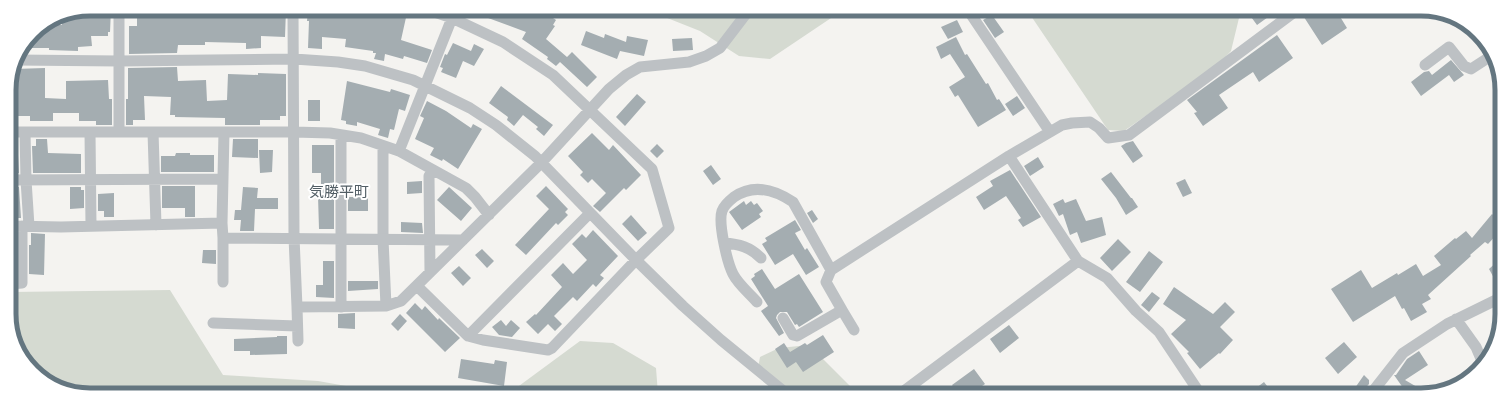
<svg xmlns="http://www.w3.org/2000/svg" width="1511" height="404" viewBox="0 0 1511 404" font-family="Overpass,'Noto Sans JP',sans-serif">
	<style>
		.green { fill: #d5dad1 }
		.building { fill: #a4adb1 }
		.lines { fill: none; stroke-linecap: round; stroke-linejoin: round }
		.minor { stroke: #bdc1c4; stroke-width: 11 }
		.labels { text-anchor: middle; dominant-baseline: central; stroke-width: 4; stroke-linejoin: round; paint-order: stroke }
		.quarter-label { font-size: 15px; fill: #525e65; stroke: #fff }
		.rim { fill: none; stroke: #647680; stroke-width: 5 }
	</style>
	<rect width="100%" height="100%" fill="#f4f3f0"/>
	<path class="green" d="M647,10H843L770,59L739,56L700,31Z
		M1027,10H1233L1239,18L1231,51L1217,66L1124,131L1108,130Z
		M170,290L223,375L318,381L391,394L74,393L33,371L11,330L10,292Z
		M580,341L613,343L656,368L658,394H508Z
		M809,345L858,394H778L758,368L760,357L779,348Z"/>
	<path class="building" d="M90,9H111L110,32H108V36H91L92,46L78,47V51L49,50V48H22L33,33L36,30L48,31V25H62V15Z
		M137,9H286L285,37L261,36V48L246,49V43L205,42V45H178L177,53L129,54V26H137Z
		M308,9H357L378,14L379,9H393L407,13L401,40L432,50L427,63L404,56L403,59L385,54L384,61L374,59L376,53H373V51L345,47L346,39L322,37V49L308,48L309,21H307Z
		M469,9L513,10L537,18L539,15L541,16L544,12L556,20L553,25L555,26L546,39L567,57L572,52L597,77L587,87L560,62L556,66L547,59L548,57L522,39L526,32L469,11Z
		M1246,10H1278L1257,25Z
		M1304,10H1336L1347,28L1322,45L1302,14Z
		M992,15L1004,32L995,38L983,20Z
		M957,20L963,32L948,39L941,27Z
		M586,31L604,38L605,34L626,42L627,36L648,40L644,56L620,51L617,59L581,45Z
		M1277,35L1293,58L1259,82L1253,72L1219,95L1228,108L1203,126L1194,113L1197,112L1187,100Z
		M956,37L965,55L967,54L986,84L988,83L997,100L999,99L1006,110L978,127L958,95L955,97L949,87L965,77L950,54L941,59L936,47Z
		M692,38L693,50L673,51L672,39Z
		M453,43L471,51L474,44L484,49L474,66L463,61L456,78L441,72L443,68L440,67L445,54L447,55Z
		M1451,60L1464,75L1454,82L1449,75L1421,96L1411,82L1424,72L1429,71L1432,75Z
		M177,67L178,81L206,80L207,101L227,100L228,74L258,75V73L286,74V116H280V120H260V125H225V118L175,117V115H170L171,97L144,96L145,120H133V125H126V99H128V68Z
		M45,68V98L66,99V81L108,80L109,99H112V125H96V121H79V113H53V121H30V116H9L10,82L14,69Z
		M347,81L390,92L391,89L410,95L405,111L399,109L394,130L390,129L388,138L378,135L380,129L357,122V126L346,124V121L341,120Z
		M501,86L553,125L544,136L536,129L538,127L523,115L514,126L507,120L508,117L489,103Z
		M637,94L646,102L625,126L616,117Z
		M1017,96L1025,108L1013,116L1005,104Z
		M308,100H320V121H308Z
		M427,101L446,111L471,128L473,124L482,129L458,169L443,159L442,161L430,155L434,148L415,139L424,118L420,116Z
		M592,133L609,150L613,145L641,175L626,190L624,188L600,212L593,206L606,193L592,179L588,183L580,175L583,172L568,156Z
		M36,139H47L48,153L81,154V173H33L32,146H36Z
		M233,139H258V158L232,157Z
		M1133,141L1143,156L1133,163L1121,146L1126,143Z
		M657,144L664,151L657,158L650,151Z
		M312,145H334V229H319L318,196H321V173H312Z
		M259,150H273L272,172L260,173Z
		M176,153H190V155H214V172H161V156H175Z
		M10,155H18L19,173H10Z
		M1038,157L1044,167L1030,176L1024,166Z
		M711,165L721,179L713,185L703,171Z
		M1010,170L1041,217L1023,227L1018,220L1021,218L1006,196L984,210L976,197L993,186L990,181Z
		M1111,172L1131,198H1132L1138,207L1126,215L1116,198L1101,179Z
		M1185,179L1192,193L1183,197L1176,183Z
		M422,181V193L407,194V182Z
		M162,186H195V217H185V208H162Z
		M546,186L568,209L565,212L568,215L558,225L556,223L526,255L515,245L549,209L536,196Z
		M10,187H19L21,218H10Z
		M70,187H81V190H84V208L70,209Z
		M243,187L258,188L257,198H278V209H255L254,231H240L241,220H234L235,210H241Z
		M449,187L472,208L461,221L437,200Z
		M114,193V217H104V211H98V194Z
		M348,197H368V211H348Z
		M1063,199L1065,203L1076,199L1086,221L1102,217L1106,235L1081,243L1077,232L1070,235L1063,214L1059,216L1053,204Z
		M744,201L746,205L751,201L754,205L757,203L763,211L759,214L761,217L742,230L729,212Z
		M812,210L818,219L813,223L807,213Z
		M1492,214L1500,221V231L1488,244L1485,242L1470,255L1471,256L1428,295L1431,299L1422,304L1427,312L1411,321L1404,308L1402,309L1395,296L1353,322L1331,289L1361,270L1372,288L1397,273L1398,275L1416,264L1423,276L1441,265L1434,256L1455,238L1456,239L1466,231L1472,238Z
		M631,215L647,233L638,241L622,224Z
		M795,220L801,230L795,233L805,250L807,248L819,267L806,275L793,254L775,265L762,244L767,241L765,238Z
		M401,222L422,223L423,233L401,232Z
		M593,230L618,256L600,275L604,278L596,287L593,284L577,301L573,297L554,316L562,324L555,331L548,324L538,334L526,322L535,314L536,315L562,287L551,275L563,263L573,274L587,260L572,244L582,234L586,238Z
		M31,233L45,234L44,275L29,274V245H31Z
		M1118,239L1131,252L1112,271L1100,258Z
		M10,245H15V274H10Z
		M482,249L494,261L487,268L475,255Z
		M203,250H216V264L202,263Z
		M1149,251L1163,262L1140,292L1126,282Z
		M1500,259V289L1489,269Z
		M323,261H334V298L316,297V285H323Z
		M459,266L471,278L463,286L451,273Z
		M762,269L775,289L799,274L823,312L799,327L797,324L795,325L787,312H780L777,315L776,318L784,333L779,336L761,311L768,306L751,279L755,276L754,274Z
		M348,281H378V289L348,291Z
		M1174,287L1213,314L1225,302L1235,312L1220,327L1233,340L1220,354L1219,353L1200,369L1187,353L1189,352L1171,334L1186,320L1163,304Z
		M1152,292L1160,298L1149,312L1141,305Z
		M415,303L422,310L425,306L438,320L439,318L460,338L445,352L406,313Z
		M355,313V329L338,328V314Z
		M400,314L407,321L398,331L391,324Z
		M501,320L506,326L511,320L520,328L512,337L499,335L492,327Z
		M1009,325L1019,338L1000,353L990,339Z
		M823,335L834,352L803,372L796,362L787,368L775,349L784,343L790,352L805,343L807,345Z
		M277,336H287V354L250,355V351H234V339L277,337Z
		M1344,342L1357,357L1338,374L1325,358Z
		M1419,351L1428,365L1405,380L1429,394L1408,395L1394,375H1396L1407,359Z
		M461,359L494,364L495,360L507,362L504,386L458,378Z
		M974,369L985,384L970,394H958L952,385Z
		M1364,375L1369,380V384L1359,395H1350Z
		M1264,382L1274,395H1247Z"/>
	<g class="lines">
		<path class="minor" d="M293,9L294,237L297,307L386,306L401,301L541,163L609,89L626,75L640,67L689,62L706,56L720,48L749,10
			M968,10L1050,132
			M16,60L119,61L294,59L338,62L365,66L413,80L470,108L496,125L535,156L636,260L683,306L721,340L787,394
			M1425,65L1449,47L1464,66L1471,69L1491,56
			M9,132H119V9
			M25,132L26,180L29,226
			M90,132L91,226
			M119,132H294L330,133L361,138L399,151L466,188L475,197L489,215
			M153,132L156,225
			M341,135V307
			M383,146V239L386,306
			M399,151L452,18
			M1009,156L1078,261L1107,278L1136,311L1159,332L1201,395
			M10,180L223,179
			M222,223L224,132
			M10,226L61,227L222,223L223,238L463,240
			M724,243C739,244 750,247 761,258
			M430,272L429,176L433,170
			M223,282V238
			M10,284L22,283V226
			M417,286L468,336L483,340L548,350L552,348L636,260L669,228L652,169L553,75L503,42L452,18L426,9
			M757,302C749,293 738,284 733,274C727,262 718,223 722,211C724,205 729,201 734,197C754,183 775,190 793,202L831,270L1009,156L1062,125L1072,123L1090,122L1099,128L1108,138L1129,135L1297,10
			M297,307L298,341
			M842,310L854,330
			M783,318L793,335L797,336L842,310L826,282L831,270
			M1456,319L1476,347L1482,361
			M213,323L297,326
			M468,336L590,213
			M900,394L1078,261
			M1370,395L1403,353L1447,324L1500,298"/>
	</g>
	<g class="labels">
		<g class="quarter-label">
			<text x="339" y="193">気勝平町</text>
		</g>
	</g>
	<path d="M0 0H1511V404H0ZM90 16H1421A74 74 0 0 1 1495 90V314A74 74 0 0 1 1421 388H90A74 74 0 0 1 16 314V90A74 74 0 0 1 90 16Z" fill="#fff" fill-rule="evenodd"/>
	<path class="rim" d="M90 16H1421A74 74 0 0 1 1495 90V314A74 74 0 0 1 1421 388H90A74 74 0 0 1 16 314V90A74 74 0 0 1 90 16Z"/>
</svg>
